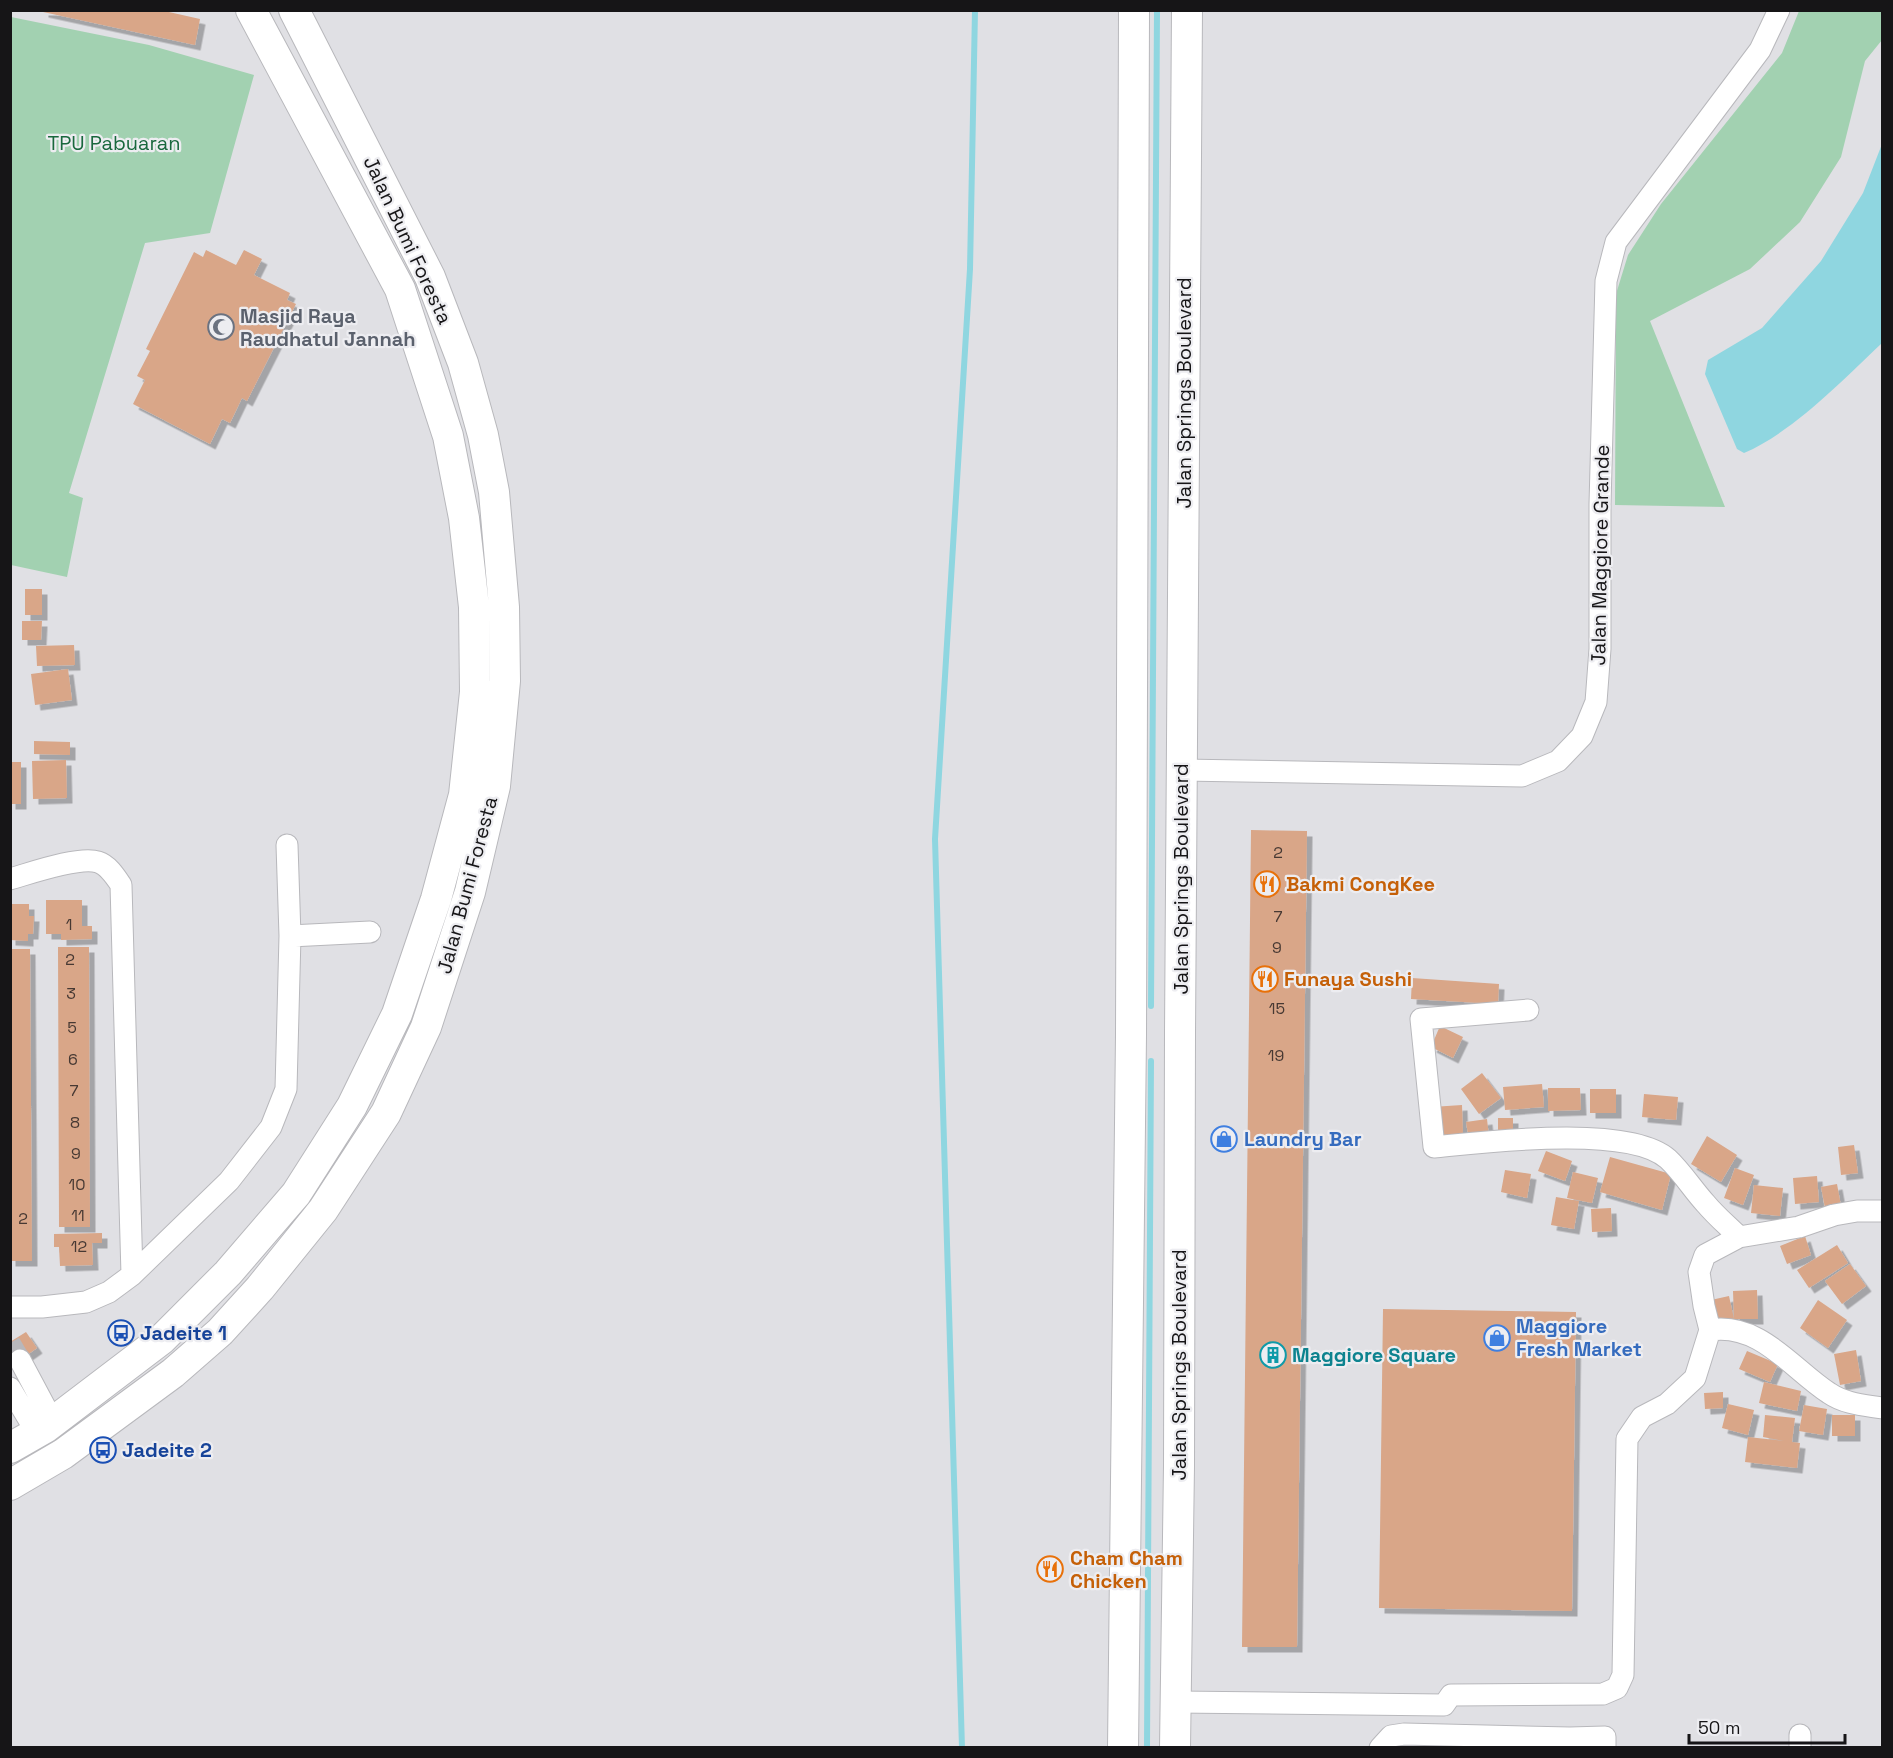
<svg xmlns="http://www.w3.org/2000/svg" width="1893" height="1758" viewBox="0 0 1893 1758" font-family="'Space Grotesk',sans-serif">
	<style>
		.green { fill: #a2d1b1 }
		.water { fill: #8fd6e0 }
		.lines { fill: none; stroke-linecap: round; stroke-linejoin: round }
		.stream { stroke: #8fd6e0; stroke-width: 6 }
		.building { fill: #d9a688; filter: url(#shadow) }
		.minor-tunnel { stroke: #b8b7bb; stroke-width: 21; stroke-dasharray: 21 10; stroke-linecap: butt }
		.minor-casing { stroke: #b8b8bc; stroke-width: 23 }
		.secondary-casing { stroke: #b8b8bc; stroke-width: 32 }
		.minor { stroke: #fff; stroke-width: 21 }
		.secondary { stroke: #fff; stroke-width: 30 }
		.labels { text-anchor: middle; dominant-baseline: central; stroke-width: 4.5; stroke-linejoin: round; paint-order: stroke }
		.number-label { font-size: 16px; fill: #473933 }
		.park-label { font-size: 20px; fill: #19683d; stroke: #ededf1 }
		.street-label { font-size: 20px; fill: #161517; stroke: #ededf1 }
		.worship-label { font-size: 20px; font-weight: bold; fill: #5b616d; stroke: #ededf1; text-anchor: start }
		.food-label { font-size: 20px; font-weight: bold; fill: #c56008; stroke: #ededf1; text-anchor: start }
		.shop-label { font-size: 20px; font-weight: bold; fill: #366cbe; stroke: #ededf1; text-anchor: start }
		.transit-label { font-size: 20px; font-weight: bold; fill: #164399; stroke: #ededf1; text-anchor: start }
		.culture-label { font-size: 20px; font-weight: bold; fill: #0d838f; stroke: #ededf1; text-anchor: start }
	</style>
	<defs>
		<filter id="shadow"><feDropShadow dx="5.5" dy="5.5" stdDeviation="0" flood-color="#0004"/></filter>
	</defs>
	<rect width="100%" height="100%" fill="#e0e0e4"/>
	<path class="green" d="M1799,11H1882V40L1865,61L1841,157L1800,222L1750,269L1650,321L1725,507L1615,505L1616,294L1628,255L1661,204L1782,53Z
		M11,17L149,45L254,75L210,233L145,243L69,493L83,498L67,577L11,565Z"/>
	<path class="water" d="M1882,144V343C1844,379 1793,432 1744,453L1737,449L1705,374L1708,360L1762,328L1821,261L1863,193Z"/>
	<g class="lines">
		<path class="stream" d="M1151,1006L1157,10
			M962,1748L935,839L970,269L975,10
			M1147,1748L1151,1061"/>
	</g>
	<path class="building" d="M43,10H160L200,19L195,45L43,12Z
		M206,250L236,265L244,250L262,259L254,275L290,293L287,300L296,304L247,401L242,398L230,423L222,419L210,444L133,404L145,380L137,376L150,351L146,349L194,252L203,257Z
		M25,589H42V615H25Z
		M22,621H42L41,640H22Z
		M74,645L75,665L37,666L36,646Z
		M68,669L72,700L35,705L31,674Z
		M34,741L70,742V755L34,754Z
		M66,760L67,798L33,799L32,761Z
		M10,762H21V804H10Z
		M1251,830L1307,831L1297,1647H1242Z
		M46,900H82V926H92V939L61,940V934H46Z
		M10,904H29V916H34L33,934H28V941L10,940Z
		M58,947H89L90,1227H59Z
		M10,949H30L32,1261H10Z
		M1412,978L1499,984L1498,1004L1411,999Z
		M1440,1026L1463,1037L1453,1058L1431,1047Z
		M1482,1073L1501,1098L1479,1114L1461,1089Z
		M1542,1084L1544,1107L1505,1110L1503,1087Z
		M1548,1088H1580L1581,1110L1548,1111Z
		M1590,1089H1616V1113H1590Z
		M1644,1094L1678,1097L1676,1120L1642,1117Z
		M1462,1105L1463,1134L1434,1135L1432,1107Z
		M1498,1118H1513V1135H1498Z
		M1487,1119L1489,1137L1469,1140L1466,1122Z
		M1707,1136L1737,1155L1721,1182L1691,1164Z
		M1854,1145L1858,1173L1841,1175L1838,1147Z
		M1546,1151L1572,1161L1565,1181L1538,1171Z
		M1610,1157L1671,1174L1662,1210L1600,1192Z
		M1735,1168L1754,1175L1743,1205L1724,1198Z
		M1505,1170L1531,1174L1527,1198L1501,1192Z
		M1573,1172L1598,1178L1592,1203L1567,1198Z
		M1817,1176L1819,1202L1795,1204L1793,1178Z
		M1837,1184L1841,1206L1825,1208L1821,1187Z
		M1754,1185L1783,1188L1780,1216L1751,1213Z
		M1556,1197L1579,1201L1574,1229L1551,1225Z
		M1611,1208L1612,1231L1592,1232L1591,1209Z
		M102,1233V1243H92L93,1265L60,1266L59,1247H54V1234Z
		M1805,1236L1811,1255L1787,1264L1780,1246Z
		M1837,1245L1848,1263L1809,1288L1797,1270Z
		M1850,1264L1866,1286L1842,1304L1825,1281Z
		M1757,1290L1758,1319H1734L1716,1324L1711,1300L1729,1296L1734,1319L1733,1291Z
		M1818,1300L1847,1320L1828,1348L1800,1328Z
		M1383,1309L1576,1312L1572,1611L1379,1608Z
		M26,1332L37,1348L10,1367V1342Z
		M1856,1350L1861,1381L1840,1385L1834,1354Z
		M1747,1351L1778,1364L1770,1382L1739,1369Z
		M1764,1382L1801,1391L1797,1411L1759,1403Z
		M1723,1392V1408L1705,1409L1704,1393Z
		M1728,1404L1754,1410L1748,1435L1722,1428Z
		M1804,1405L1827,1409L1823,1435L1799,1431Z
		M1765,1415L1795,1418L1792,1442L1800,1443L1797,1468L1745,1462L1748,1437L1784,1441L1763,1437Z
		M1832,1415H1855V1436H1832Z"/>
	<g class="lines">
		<path class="minor-tunnel" d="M10,1343L20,1360"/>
		<g class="minor-casing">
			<path id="minor" d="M1182,770L1522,776L1558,761L1582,736L1596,702L1600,649V504L1606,281L1616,242L1760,50L1779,10
				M10,879C31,873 79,856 98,862C108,865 115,876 121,885L132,1275
				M290,936L370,932
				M1528,1010L1421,1019L1434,1147C1486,1142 1629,1124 1668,1159C1682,1172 1693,1190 1706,1204C1716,1216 1728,1226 1739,1237
				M10,1307H42L86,1302L109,1292L132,1275L229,1181L271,1127L286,1089L290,936L287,845
				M1710,1330C1760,1322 1792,1369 1829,1393C1845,1404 1864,1405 1882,1408
				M20,1360L53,1422
				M10,1388L37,1433
				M1176,1702L1444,1705L1451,1695L1603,1694L1617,1688L1623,1675L1627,1439L1642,1417L1667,1404L1695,1378L1710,1330L1704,1306L1699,1272L1705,1255L1739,1237L1799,1227L1834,1215L1857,1211H1882
				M1380,1748L1391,1736L1404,1734L1570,1738L1605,1737V1748
				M1800,1748V1735"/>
		</g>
		<g class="secondary-casing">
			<path id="secondary" d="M10,1448L45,1428L162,1339L228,1273L296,1194L352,1106L397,1014L436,899L464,795L475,692L474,607L464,518L448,436L400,289L251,10
				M10,1485L63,1454L173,1373L220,1332L260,1288L323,1210L386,1113L426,1027L470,892L495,786L505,681L504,607L494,492L483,435L463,363L430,277L294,10
				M1123,1748L1131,1035L1134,10
				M1175,1748L1179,1466L1180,1033L1187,10"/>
		</g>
		<use href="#minor" class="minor"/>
		<use href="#secondary" class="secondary"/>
	</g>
	<defs>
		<g id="mosque-ring" transform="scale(1.35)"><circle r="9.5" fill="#ededf1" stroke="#6b7280" stroke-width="1.5"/><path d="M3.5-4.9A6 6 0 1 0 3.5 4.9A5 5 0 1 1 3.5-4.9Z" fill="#6b7280"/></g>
		<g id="restaurant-ring" transform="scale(1.35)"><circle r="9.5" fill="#ededf1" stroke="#e8710a" stroke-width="1.5"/><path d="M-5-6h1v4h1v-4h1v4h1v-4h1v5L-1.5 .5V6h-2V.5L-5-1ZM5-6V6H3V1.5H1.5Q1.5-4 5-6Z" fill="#e8710a"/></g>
		<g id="shop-ring" transform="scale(1.35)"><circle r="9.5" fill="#ededf1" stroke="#3f7fe0" stroke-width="1.5"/><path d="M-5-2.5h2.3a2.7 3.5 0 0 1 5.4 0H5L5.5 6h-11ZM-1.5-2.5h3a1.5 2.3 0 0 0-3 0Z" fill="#3f7fe0"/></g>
		<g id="bus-ring" transform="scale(1.35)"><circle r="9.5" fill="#ededf1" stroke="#1a4fb4" stroke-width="1.5"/><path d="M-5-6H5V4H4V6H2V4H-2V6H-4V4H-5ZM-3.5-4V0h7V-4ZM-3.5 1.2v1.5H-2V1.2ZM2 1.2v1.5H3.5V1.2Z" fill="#1a4fb4"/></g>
		<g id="building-ring" transform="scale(1.35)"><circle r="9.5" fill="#ededf1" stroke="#0f9aa8" stroke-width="1.5"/><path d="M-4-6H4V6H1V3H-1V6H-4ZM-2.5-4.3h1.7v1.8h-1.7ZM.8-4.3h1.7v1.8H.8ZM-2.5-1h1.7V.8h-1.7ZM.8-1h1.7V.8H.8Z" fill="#0f9aa8"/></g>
	</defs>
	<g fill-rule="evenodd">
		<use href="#mosque-ring" x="221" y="327"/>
		<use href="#restaurant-ring" x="1267" y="884"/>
		<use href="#restaurant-ring" x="1265" y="979"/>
		<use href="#shop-ring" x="1224" y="1139"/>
		<use href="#bus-ring" x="121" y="1333"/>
		<use href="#shop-ring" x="1497" y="1338"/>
		<use href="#building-ring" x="1273" y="1355"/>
		<use href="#bus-ring" x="103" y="1450"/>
		<use href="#restaurant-ring" x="1050" y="1569"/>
	</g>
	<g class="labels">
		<g class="number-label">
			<text x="1278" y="852">2</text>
			<text x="1278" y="916">7</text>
			<text x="69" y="924">1</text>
			<text x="1277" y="947">9</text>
			<text x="70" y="959">2</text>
			<text x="71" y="993">3</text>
			<text x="1277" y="1008">15</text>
			<text x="72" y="1027">5</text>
			<text x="1276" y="1055">19</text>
			<text x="73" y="1059">6</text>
			<text x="74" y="1090">7</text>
			<text x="75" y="1122">8</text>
			<text x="76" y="1153">9</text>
			<text x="77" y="1184">10</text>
			<text x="78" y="1215">11</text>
			<text x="23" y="1218">2</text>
			<text x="79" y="1246">12</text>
		</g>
		<g class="park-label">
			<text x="114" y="143">TPU Pabuaran</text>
		</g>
		<g class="street-label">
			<text transform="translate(408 240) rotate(65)">Jalan Bumi Foresta</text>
			<text transform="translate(1184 393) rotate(-90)">Jalan Springs Boulevard</text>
			<text transform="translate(1600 555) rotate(-89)">Jalan Maggiore Grande</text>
			<text transform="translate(1181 879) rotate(-90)">Jalan Springs Boulevard</text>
			<text transform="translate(467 885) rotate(-75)">Jalan Bumi Foresta</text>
			<text transform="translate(1179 1365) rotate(-90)">Jalan Springs Boulevard</text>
		</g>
		<g class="worship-label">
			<text x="240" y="316">Masjid Raya<tspan x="240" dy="23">Raudhatul Jannah</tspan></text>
		</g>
		<g class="food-label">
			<text x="1286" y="884">Bakmi CongKee</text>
			<text x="1284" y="979">Funaya Sushi</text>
			<text x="1070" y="1558">Cham Cham<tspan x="1070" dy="23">Chicken</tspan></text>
		</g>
		<g class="shop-label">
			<text x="1244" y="1139">Laundry Bar</text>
			<text x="1516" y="1326">Maggiore<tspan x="1516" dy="23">Fresh Market</tspan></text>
		</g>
		<g class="transit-label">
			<text x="140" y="1333">Jadeite 1</text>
			<text x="122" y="1450">Jadeite 2</text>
		</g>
		<g class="culture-label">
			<text x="1292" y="1355">Maggiore Square</text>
		</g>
	</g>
	<rect width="1893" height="1758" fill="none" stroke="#161517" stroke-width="24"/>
	<path d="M1689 1734v9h156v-9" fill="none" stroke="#161517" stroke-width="3"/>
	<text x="1698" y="1734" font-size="18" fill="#161517" stroke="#ededf1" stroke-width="4.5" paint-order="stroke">50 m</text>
</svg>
